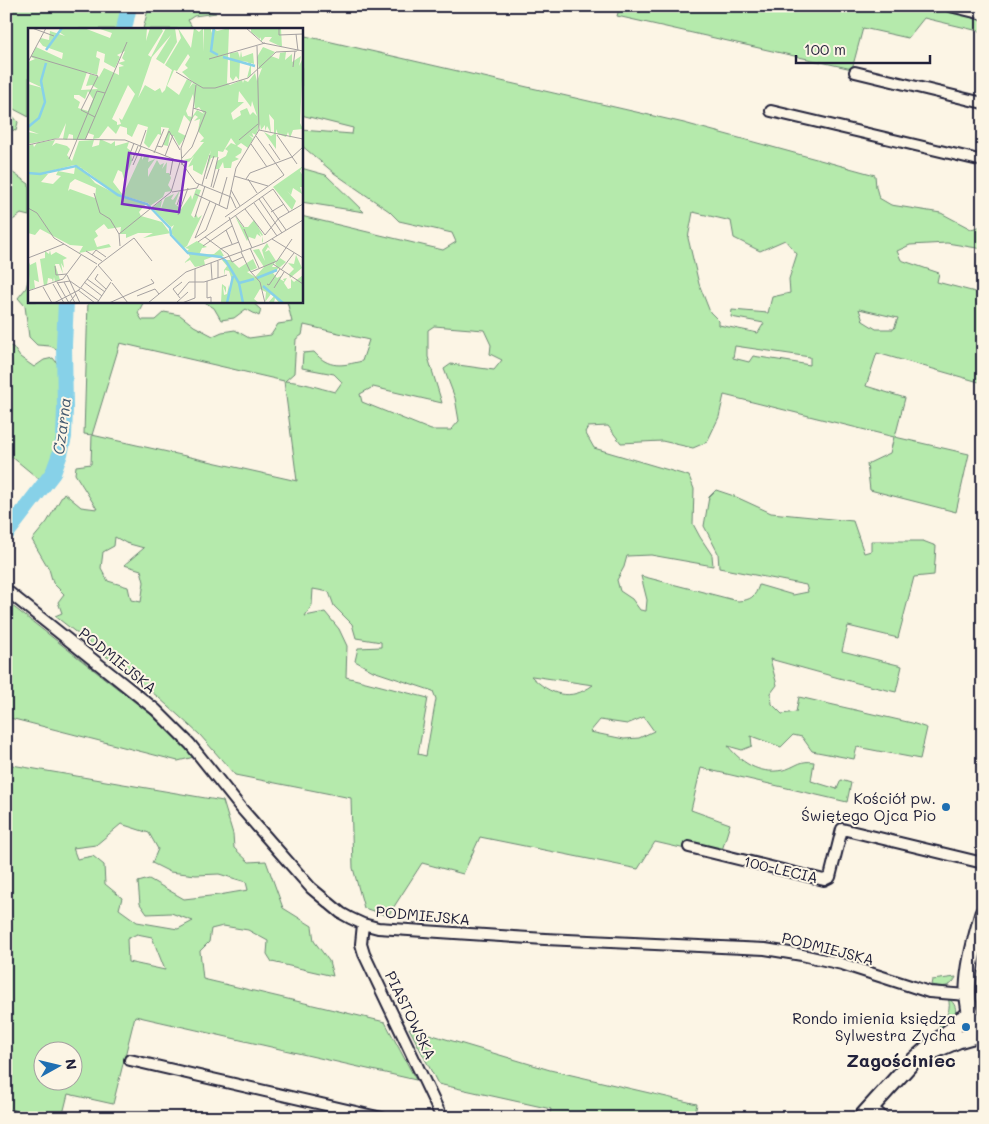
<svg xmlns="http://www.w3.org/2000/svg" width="989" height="1124" viewBox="0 0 989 1124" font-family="Mali,sans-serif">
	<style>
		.green { fill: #b5eaac; stroke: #6c8674; fill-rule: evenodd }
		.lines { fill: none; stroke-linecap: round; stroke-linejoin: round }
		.river { stroke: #87d1e8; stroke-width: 16 }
		.street-casing { stroke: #22223b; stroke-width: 14 }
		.secondary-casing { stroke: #22223b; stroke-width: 19 }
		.street { stroke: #fcf5e5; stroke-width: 10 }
		.secondary { stroke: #fcf5e5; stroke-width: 15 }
		.poi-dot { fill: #1f6fb2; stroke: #fcf5e5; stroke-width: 2 }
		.labels { text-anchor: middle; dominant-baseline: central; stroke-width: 4; stroke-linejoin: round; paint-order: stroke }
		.street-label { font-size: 15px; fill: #22223b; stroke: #fcf5e5 }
		.poi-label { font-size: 15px; fill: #22223b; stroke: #fcf5e5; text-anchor: end }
		.water-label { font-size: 16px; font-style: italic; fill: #40576f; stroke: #fcf5e5 }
		.quarter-label { font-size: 18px; font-weight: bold; fill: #22223b; stroke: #fcf5e5 }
		.inset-river { fill: none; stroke: #87d1e8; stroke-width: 2.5 }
		.inset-road { fill: none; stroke: #a5a1a1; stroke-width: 1 }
		.view { fill: #7b2cbf; fill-opacity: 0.15; stroke: #7b2cbf; stroke-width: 2.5 }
		.inset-edge { fill: none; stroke: #22223b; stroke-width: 2.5 }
	</style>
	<rect width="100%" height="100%" fill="#fcf5e5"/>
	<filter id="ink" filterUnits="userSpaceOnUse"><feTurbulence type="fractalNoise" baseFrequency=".02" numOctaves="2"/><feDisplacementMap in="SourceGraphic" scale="10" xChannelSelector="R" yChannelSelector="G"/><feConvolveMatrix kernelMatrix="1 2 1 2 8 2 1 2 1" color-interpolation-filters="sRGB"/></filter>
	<g filter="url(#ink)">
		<path class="green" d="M6,6H127L121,29H29V117L6,105Z
			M149,6H192L216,13L194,16L188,20L193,29H143Z
			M620,6H983V32L924,18L908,38L863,28L852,69L617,16Z
			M301,35L684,123L875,175L876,187L879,198L891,205L941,213L971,229L982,226L983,249L947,243L910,245L897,251L901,260L939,273L937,282L983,294V361L979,382L877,353L866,386L905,398L895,437L969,454L956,512L870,490L867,464L890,453L894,437L724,395L719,417L707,442L693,448L662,441L621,443L608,426L588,427L585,432L594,448L689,476L694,489L693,524L700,537L712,555L713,566L651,555L627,556L624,567L617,580L620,591L632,599L640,610L646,611L647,600L641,576L738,601C751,600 755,597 759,585L793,595L808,592L806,585L719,568L718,553L704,526L709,497L716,490L734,496L771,513L853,521L864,553L871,551V541H923L936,546L934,575L914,577L898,638L848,626L842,651L902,666L896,692L857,683L770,659L777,685L771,693L772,704L782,714L796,712L799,697L912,723L927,728L920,759L857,747L854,759L812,751L802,737L793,735L781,747L751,736L752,746L742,750L728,746C743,765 763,776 787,769C798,765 801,760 814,762L811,781L837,789L841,780L851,783L847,802L701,768L691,810L730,824L720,857L655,842L638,869L480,837L463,874L422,863L388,916L364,908L353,868L351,798L235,775L200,735L158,697L55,616L62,613L58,602L64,594L53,583L49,569L32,540L47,522L64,493L81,507L97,509L75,474L76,466L91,464L92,435L84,434L88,301H144L138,313L142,320H155L164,312L180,315L194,326L213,336L222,332L235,330L249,338L271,335L278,324L292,322L287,301H301V216L443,250L456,242L452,233L399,221L389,211L334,173L301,145V130L352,134L353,128L301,115ZM693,212L731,221L734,238L760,251L785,240L797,254L789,279L790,293L772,297L768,313L732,310L731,317L764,323L758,333L719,325V321L710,312L699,284L688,238ZM859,309L898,318L894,329H876L863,321ZM304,325L369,340L362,361C342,366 329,369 314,352L303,353L302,368L334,374L342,382L335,392C318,388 303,382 285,381L294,373L296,339L302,335ZM434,326L484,330L491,345L490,354L502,360L494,370L451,364L444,369L455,398L459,421L451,430H431L362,402L360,394L373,387L442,403L428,357V330ZM120,343L284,381L297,481L92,435ZM735,346L810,357V365L753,356L749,362L733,358ZM115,537L126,543L144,548L124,565L141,570L144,582L141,602L131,600L128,587L108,581L101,568L103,552L114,546ZM313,589L329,592L334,606L352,624L356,638L381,642V647L358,648L355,661L373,671L433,691L436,699L426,756L418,754L428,698L346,677L347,646L339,629L325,612L305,616L312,605ZM531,676H532L593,685C570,702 550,695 531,676ZM644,717L654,731L639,738L624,739L590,732L600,720L627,724Z
			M6,108L18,122L16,131L6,128Z
			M6,168L29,184V216L21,214L6,225Z
			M301,168L326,175L364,212L301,202Z
			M29,277V301H62L61,351L50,346L37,345L29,337L25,306L18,298L26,288Z
			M203,301H251L261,310L259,316L246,309L234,318L221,320L214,308Z
			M6,345L13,347L20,357L34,367L44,360L53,358L60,367V431L55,456L40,480L6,452Z
			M6,601L150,714L194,757L178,761L6,717Z
			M6,764L223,801L233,834L234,848L249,862L266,861L283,908L312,926L314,941L329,961L333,976L272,962L267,954L268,941L248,930L223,926L211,929L209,942L200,951L203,979L385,1022L416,1080L135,1016L113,1104L68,1094L62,1118H6ZM121,824L149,833L158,849L152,863L170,872L196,875L219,874L246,882L248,890L219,895L184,899L149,879L138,882L140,904L147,914L171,913L193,921L178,929L137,922L119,909L122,898L105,884L104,865L93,856L77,859L73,848L96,845ZM137,934L152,937L165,970L128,962L127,939ZM42,1052H72V1082H42Z
			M956,977C951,989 941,987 931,985L932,980Z
			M948,998C963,1009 953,1021 944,1032L939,1026C946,1017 952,1009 948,998Z
			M409,1028L550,1070L697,1104L694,1118H549L551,1109L438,1084Z"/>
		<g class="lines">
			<path class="river" d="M124,29L129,6
				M6,534L53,473L60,454L64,437L65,408L64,345L66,301"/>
			<g class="street-casing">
				<path id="street" d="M950,6L983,14
					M855,72L983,103
					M771,111L983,161
					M6,590L156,710L190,744L241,808L311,888L341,913L350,918L363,924L378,928L545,939L765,949L802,955L842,964L929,992L967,995
					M689,847L824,880L830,877L842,829L983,863
					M363,924L361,944L364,954L442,1118
					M130,1060L382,1118
					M871,1107L884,1118
					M6,1115L18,1118"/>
			</g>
			<g class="secondary-casing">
				<path id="secondary" d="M973,1019C960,993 975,941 983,913
					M861,1118L910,1064L928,1048L953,1029L960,1020L966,1017L975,1021L977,1028L972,1036L958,1040L919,1057"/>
			</g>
			<use href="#street" class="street"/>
			<use href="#secondary" class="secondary"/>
		</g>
	</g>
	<g class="poi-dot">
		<circle cx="946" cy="807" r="5"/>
		<circle cx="966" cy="1027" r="5"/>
	</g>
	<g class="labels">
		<g class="street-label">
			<text transform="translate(118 660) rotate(39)">PODMIEJSKA</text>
			<text transform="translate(781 869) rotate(13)">100-LECIA</text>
			<text transform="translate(423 915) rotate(5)">PODMIEJSKA</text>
			<text transform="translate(828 948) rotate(14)">PODMIEJSKA</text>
			<text transform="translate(411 1015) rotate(64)">PIASTOWSKA</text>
		</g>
		<g class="poi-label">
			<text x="936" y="798">Kościół pw.<tspan x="936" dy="17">Świętego Ojca Pio</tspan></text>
			<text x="956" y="1018">Rondo imienia księdza<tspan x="956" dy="17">Sylwestra Zycha</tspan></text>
		</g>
		<g class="water-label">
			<text transform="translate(61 426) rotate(-83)">Czarna</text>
		</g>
		<g class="quarter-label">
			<text x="901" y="1060">Zagościniec</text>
		</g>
	</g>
	<g transform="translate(28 28)">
		<rect width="275" height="275" fill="#fcf5e5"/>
		<path d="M35,0H56L82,10L84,5L69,0H119L118,13L122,0H133L135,3L120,27L123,29L138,0H147L149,14L136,36L128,31L143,7L124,29L110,70L117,57L127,63L132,60L134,65L137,62L144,42L137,37L153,10L150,0L163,20L166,0L171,4L175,0L176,24V0H183V5L185,0L189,3L201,0L199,55L202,57L214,52L215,55L216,52L220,54L227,45L229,53L234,40L231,41L229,29L235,19L247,24L243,28L251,31L252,25L258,24L257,32L264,26V34L273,28L271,38L275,30L272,95L275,101L265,102L262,110L260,104L258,109L250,106L248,101V121L236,104L243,108L246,106V92L241,86L243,105L239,98L237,103V97L233,102L232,96L228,107L224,105L226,110L221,107L225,111L220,120L213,115L209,118L214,121L213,125L207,129L211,131L204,134L203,140H196L195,134L191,141H187L189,133L198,128L200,123L197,121L203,115L208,117L203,110L195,124L190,123V129L183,130L177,146L183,122L174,147L165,142V137L160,139L166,128L161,134L156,132L163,130L176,114H172L176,110L170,103L172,91L166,93L170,89L167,87L162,94L156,87L150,104L158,108L151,118L145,107H142L140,118L135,117L141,100L133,99V107L130,106L121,120L116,115L120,99L110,96L104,109L99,106V100L92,98L88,106L80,98L71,110L65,111L66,107L60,105L57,112H45V107L41,106L39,112L35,111L38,95L31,110L0,116V104L11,106L0,102V56L15,60L0,53V34L7,31L3,29L8,19L34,31L35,25L15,18L11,13L13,10L21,12L22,3L37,8L31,4ZM69,23L77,26L76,34L87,40L92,29L89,27L97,23L94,30L97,33L90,35L96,38L91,39V47L76,40L71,49L62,46L58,58L64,57L70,61L53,62L59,44L69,47L72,31L68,29ZM160,26L162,29L157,37L160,40L154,44L168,57L165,55L161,60L164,54L159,51L151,67L139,58L146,42L149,43ZM100,57L107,66L94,92L91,90L93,96L89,97V94L84,91ZM60,63L65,71L60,83L50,80L52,74L46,70V67H51L57,71ZM211,63L223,79L224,73L229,88L225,84L222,87L219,80L212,83L213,87L205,92L203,85L216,74H210ZM165,66L167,81L171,79L176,86L169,82L164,89L160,88L158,83ZM223,0H253L254,19L241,13L244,9H237L233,14V9L232,11L223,4ZM213,23L214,29L225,25L226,36L223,35V47L219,50L222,38L220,34L212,33L211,52L208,48L205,53L202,49V25L210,24L212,30ZM72,111L83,116L87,113V118L101,114L99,120L103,123L104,133L101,141L96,151L94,144L90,142L85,154L95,167L114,126V132L117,127L121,129L120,134L127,131L120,141V149L129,132L132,137L136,135L134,141L139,134L138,145H141L143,150L140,157L144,163L137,164L135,169L122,178L120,175L89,166L55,141L67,155L92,168L118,176L111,184L113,188L134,194L142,205L146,197L143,199L124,180L134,172L132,183L137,170L146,166L143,171L145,172L152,162L147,176L153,181L163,167L164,172L168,161L173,162L163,187L166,190L168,186L170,190L174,187L159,218L156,220L143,205L115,210L125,205H110L98,210V206H92L93,199L80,201L76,196L67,203L70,208L66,211L69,219L81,216L83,219L51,225L55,218L42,217L12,201L7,207L0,205V145L10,146H20L13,154L25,156L33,148L28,147L30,143L46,146L47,139L54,140L46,137L11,146L0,145V118L5,116L6,119L9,115L27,112L24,118L28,115L39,118L42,121L39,127L44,133L51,113L66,112L64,119L71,117ZM47,151L68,160L67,170L42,161L40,163L42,155ZM275,138L272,143L275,148V159H272L274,166L265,160L263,167L259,163L268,173L264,182L245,159ZM207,188L215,199H220L226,192L235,207L234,208L235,213L234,215V208L231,204L233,209L229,206L227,211L221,209L219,213ZM169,213L179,219L174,220L171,227L186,226L192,221L196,228H187L176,232L177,237L167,239L162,232L156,235L162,229L159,223L161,221L157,220ZM239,215L242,221L240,219L237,224L241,222L248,233L245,237L244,239H249L247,235L252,230L258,234L245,245L249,250L253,248L252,251L257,254L255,251L259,250L256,255L260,261L263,260V251L266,254L275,247V263L271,265L275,263V275H251L247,270L246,275H240L246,268L243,266L237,274L238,264L232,261L226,271L231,275H193L194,256L198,259V265L195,258L196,267L199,266L201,257L202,266L204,252L201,243L197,242L196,248V242L199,238L194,232H203L211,240L225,231L229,240L219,244L227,249L236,239L225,222L231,221L237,233L234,222ZM22,222L23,227L28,224L39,230L35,232L36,240L33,235L35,246L31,236H27L32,252L27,254L26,249L25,255L24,251L20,250L19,257L16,258L12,231L17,230V223L21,226ZM268,227L274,240L262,250L261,246L266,241L260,235L266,236ZM0,231L2,237L8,234L11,254L6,252L7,260L2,262Z" fill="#b5eaac" fill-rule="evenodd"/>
		<path class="inset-river" d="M186,0L183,23L190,27M18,22L34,0M195,29L227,38M0,99L11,90L17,74L13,53L18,35M0,145L12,146L48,138L90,167L119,176L142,200L143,207L160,225L193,229L198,233L211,255L215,275M229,250L249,242M211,255L226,251M235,258L255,275M199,275L205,248"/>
		<path class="inset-road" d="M4,0L26,8M218,0L235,15L275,23M251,0V7L275,6M268,6L270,23M3,28L70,48L53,82L67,89M181,31L237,15M0,34L18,0M265,39L267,23M148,44L175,60H187L220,50L248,24L269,23M231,102L275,111M249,107L269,136M57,112L99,14M211,112L230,96M223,116L239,139M241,116L252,132M0,117L27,111L97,112L153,134L168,155L203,169L208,180M129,118L134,119L141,103L152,122M112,119L118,102M126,125L136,101M137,128L145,107M154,130L164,119L178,84L165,80M41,131L69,63L77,65M100,131L106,115M104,133L110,118M105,137L113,119M154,137L153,120L164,90L168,57M142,147L145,131M206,148L240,158M178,151L186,128M218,151L222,145L264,129L275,119M220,151L229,165M174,157L182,127M183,159L190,129M185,160L191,141M203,162L212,178M144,164L169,160L171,156M66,165L72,185L82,191L91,206M167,166L199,181M234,168L258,202M231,171L254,205M226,175L249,208M149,177L155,161M191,177L199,149M0,180L9,185L26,210L69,236M199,181L208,140L231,102L229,18M217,181L237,207M243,184L256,176M150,187L160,160M207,187L216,199M167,189L177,158M197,189L256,147L228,108M201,189L214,223M216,201L224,220M198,202L204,216M237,207L251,190L275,176M177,209L200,226L204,234L215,229M167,210L178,202L188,176M167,210L182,173M244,211L275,230M170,214L245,161L261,184M92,218L91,206L143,164L152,134M175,218L204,198M222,220L231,240M192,221L211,214M58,223L74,233M213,224L222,243L232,254L237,275M64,227L68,222L78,229M0,230L36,216M190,233V250M183,235L184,251M245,236L275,256M70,237L106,210L124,233M70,237L84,253M27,238L28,247L39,246M253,242L266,225M223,244L249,233L264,211M70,246L67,251L78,261M39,247L52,275M59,251L77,264M179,253V270L183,269V275M29,254L41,275L48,266M36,254L47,275M56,254L74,268M29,255L42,253L52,260M84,255L100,275M25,256L36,275M239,256L241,257L252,241M15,259L24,275M53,260L71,273M246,260L256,244M50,262L67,275M0,263L35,251L53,227M150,267L161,254H176L199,247M109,268L127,261L131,266M152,270L145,261L154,254M26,275L51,262L69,238M69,275L83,254M81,275L126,255L123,251M120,275L158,244L237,215L275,192M148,275L160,264M154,275L167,270V241"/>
		<path class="view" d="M101,125L158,134L151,184L94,176Z"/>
		<rect width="275" height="275" class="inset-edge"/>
	</g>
	<rect width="989" height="1124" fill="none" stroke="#fcf5e5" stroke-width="25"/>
	<rect x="12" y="12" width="964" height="1099" fill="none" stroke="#22223b" stroke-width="2" filter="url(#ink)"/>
	<g transform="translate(58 1066) rotate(82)"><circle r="24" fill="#fcf5e5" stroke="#a5a1a1"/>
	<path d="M0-4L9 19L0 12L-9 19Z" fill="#1f6fb2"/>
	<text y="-8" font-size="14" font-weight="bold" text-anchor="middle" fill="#22223b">N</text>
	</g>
	<path d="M796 55v8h134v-8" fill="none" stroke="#22223b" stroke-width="2.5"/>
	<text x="804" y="55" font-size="15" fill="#22223b" stroke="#fcf5e5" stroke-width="4" paint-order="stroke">100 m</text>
</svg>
